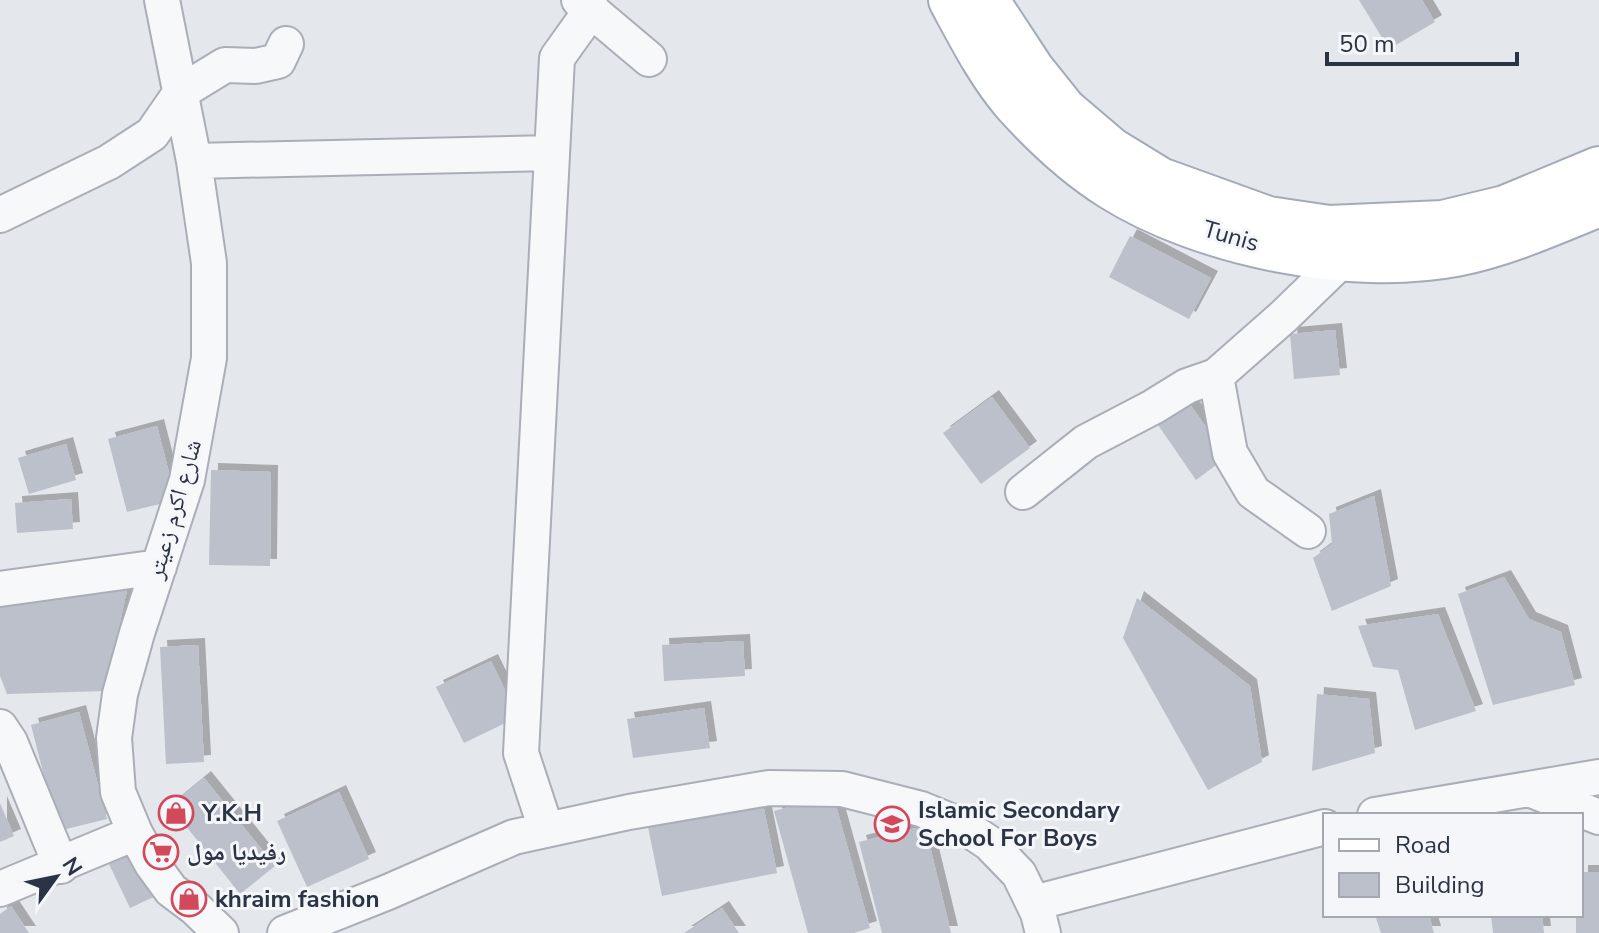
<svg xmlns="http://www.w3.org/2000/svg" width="1599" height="933" viewBox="0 0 1599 933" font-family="'Nunito Sans','Noto Naskh Arabic',sans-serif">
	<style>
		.building { fill: #bbc0ca; filter: url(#shadow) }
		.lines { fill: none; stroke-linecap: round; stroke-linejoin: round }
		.minor-casing { stroke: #a9aeb7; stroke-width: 38 }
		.major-casing { stroke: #a3abb8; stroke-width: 48 }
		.minor { stroke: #f7f8fa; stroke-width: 34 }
		.major { stroke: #fff; stroke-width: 44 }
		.labels { text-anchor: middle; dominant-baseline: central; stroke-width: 6; stroke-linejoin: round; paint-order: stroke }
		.street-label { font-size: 24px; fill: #2b3445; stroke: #f4f6f9 }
		.poi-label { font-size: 24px; font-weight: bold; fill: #2b3445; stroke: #f4f6f9; text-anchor: start }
	</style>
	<defs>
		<filter id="shadow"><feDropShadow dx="7" dy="-7" stdDeviation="0" flood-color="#0004"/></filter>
	</defs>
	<rect width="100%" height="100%" fill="#e4e7ec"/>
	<path class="building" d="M1359,0H1422L1435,22L1389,49Z
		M1130,236L1211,278L1189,319L1109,277Z
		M1335,330L1340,375L1294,379L1290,334Z
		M992,397L1030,448L981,484L943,433Z
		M1189,403L1227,457L1196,480L1158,425Z
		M157,426L176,500L127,512L108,439Z
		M66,444L76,480L29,494L18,458Z
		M211,470L271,472L270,566L209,565Z
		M1374,496L1391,586L1332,611L1313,558L1332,544L1329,514Z
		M71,499L73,529L17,533L15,503Z
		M1504,577L1529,619L1561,632L1575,685L1493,705L1458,594Z
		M127,590L105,691L7,694L0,676V604Z
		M1137,598L1250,686L1262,762L1208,790L1123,638Z
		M1438,614L1476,711L1415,730L1398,670L1373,667L1358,626Z
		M743,641L745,676L664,681L662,645Z
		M198,645L204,762L166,764L160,647Z
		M491,661L518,717L464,743L436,687Z
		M1317,694L1369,699L1375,753L1312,771Z
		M704,708L710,748L633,758L627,719Z
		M79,712L107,819L58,831L31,725Z
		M204,778L275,866L240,894L170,806Z
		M339,792L369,859L307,887L277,821Z
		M833,795L870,928L854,933H808L774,811Z
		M0,803L14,836L0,842Z
		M763,804L777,873L662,896L648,827Z
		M925,826L951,933H882L859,842Z
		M138,851L158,895L130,908L109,864Z
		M1581,872H1599V933H1576V915H1581Z
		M11,906L29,933H0V914Z
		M722,908L739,933H684Z
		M1375,915H1429L1434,933H1381Z
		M1491,915H1542L1544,933H1493Z"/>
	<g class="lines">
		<g class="minor-casing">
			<path id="minor" d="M162,0L194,161L209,263V358L187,480L137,633L120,694L114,738L118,792L135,833L152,864L171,890L195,908L221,933
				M579,0L649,59
				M194,161L552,153
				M0,215L109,162L152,134L181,92L225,65L256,66L278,61L286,44
				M1216,376L1230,453L1253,492L1308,531
				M1023,492L1086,442L1153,407L1187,386L1216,376L1283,317L1344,258
				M0,589L159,567
				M0,727L10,742L61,866
				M1529,789L1599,817
				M1375,815L1599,777
				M546,829L521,753L557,58L592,9
				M0,889L135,833
				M1034,903L1325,827
				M285,933L388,892L514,837L629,812L769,788L842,789L921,809L965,827L989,843L1019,874L1038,913L1043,933"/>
		</g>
		<g class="major-casing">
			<path id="major" d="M951,0C970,35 989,73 1015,103C1042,133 1076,165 1111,187C1201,244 1351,274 1456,254C1506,244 1552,223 1599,204
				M986,0L1032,70L1064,110L1111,150L1160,180L1268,219L1329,228L1443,223L1505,208L1599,169"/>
		</g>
		<use href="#minor" class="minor"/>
		<use href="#major" class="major"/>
	</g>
	<defs>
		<g id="shop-ring" transform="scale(1.8)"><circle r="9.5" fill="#f4f6f9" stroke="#d1495b" stroke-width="1.5"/><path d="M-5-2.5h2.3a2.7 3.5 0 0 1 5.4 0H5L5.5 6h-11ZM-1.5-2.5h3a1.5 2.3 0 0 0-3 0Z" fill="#d1495b"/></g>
		<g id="school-ring" transform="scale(1.8)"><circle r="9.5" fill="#f4f6f9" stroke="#d1495b" stroke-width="1.5"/><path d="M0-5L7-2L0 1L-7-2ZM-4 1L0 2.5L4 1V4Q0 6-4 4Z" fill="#d1495b"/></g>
		<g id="supermarket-ring" transform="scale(1.8)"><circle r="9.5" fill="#f4f6f9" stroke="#d1495b" stroke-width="1.5"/><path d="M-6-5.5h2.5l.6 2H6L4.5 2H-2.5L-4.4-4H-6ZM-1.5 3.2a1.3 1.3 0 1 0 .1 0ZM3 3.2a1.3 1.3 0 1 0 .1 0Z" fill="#d1495b"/></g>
	</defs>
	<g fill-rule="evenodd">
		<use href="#shop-ring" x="176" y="813"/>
		<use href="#school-ring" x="892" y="824"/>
		<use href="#supermarket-ring" x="161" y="852"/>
		<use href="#shop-ring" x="189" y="899"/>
	</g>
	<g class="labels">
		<g class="street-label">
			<text transform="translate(1231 236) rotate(16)">Tunis</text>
			<text transform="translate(174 509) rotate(-74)">شارع اكرم زعيتر</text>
		</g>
		<g class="poi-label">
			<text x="918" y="810">Islamic Secondary<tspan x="918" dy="28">School For Boys</tspan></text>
			<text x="202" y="813">Y.K.H</text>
			<text x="187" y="852">رفيديا مول</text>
			<text x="215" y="899">khraim fashion</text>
		</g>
	</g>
	<rect x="1323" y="813" width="260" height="104" fill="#f4f6f9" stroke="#a4a8b1" stroke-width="2"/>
	<rect x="1339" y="839" width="40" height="12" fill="#ffffff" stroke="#a4a8b1" stroke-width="2"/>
	<text x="1395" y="853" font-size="24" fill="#2b3445">Road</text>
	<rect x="1339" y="873" width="40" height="24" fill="#bbc0ca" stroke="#a4a8b1" stroke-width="2"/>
	<text x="1395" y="893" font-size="24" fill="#2b3445">Building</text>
	<g transform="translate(56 877) rotate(57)" stroke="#f4f6f9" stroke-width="6" paint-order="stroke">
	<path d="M0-6L14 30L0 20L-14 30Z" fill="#2b3445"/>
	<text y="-12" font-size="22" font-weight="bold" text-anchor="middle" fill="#2b3445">N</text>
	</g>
	<path d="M1327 52v12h190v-12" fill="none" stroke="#2b3445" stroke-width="4"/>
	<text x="1339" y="52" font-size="24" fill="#2b3445" stroke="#f4f6f9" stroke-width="6" paint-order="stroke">50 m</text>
</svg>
